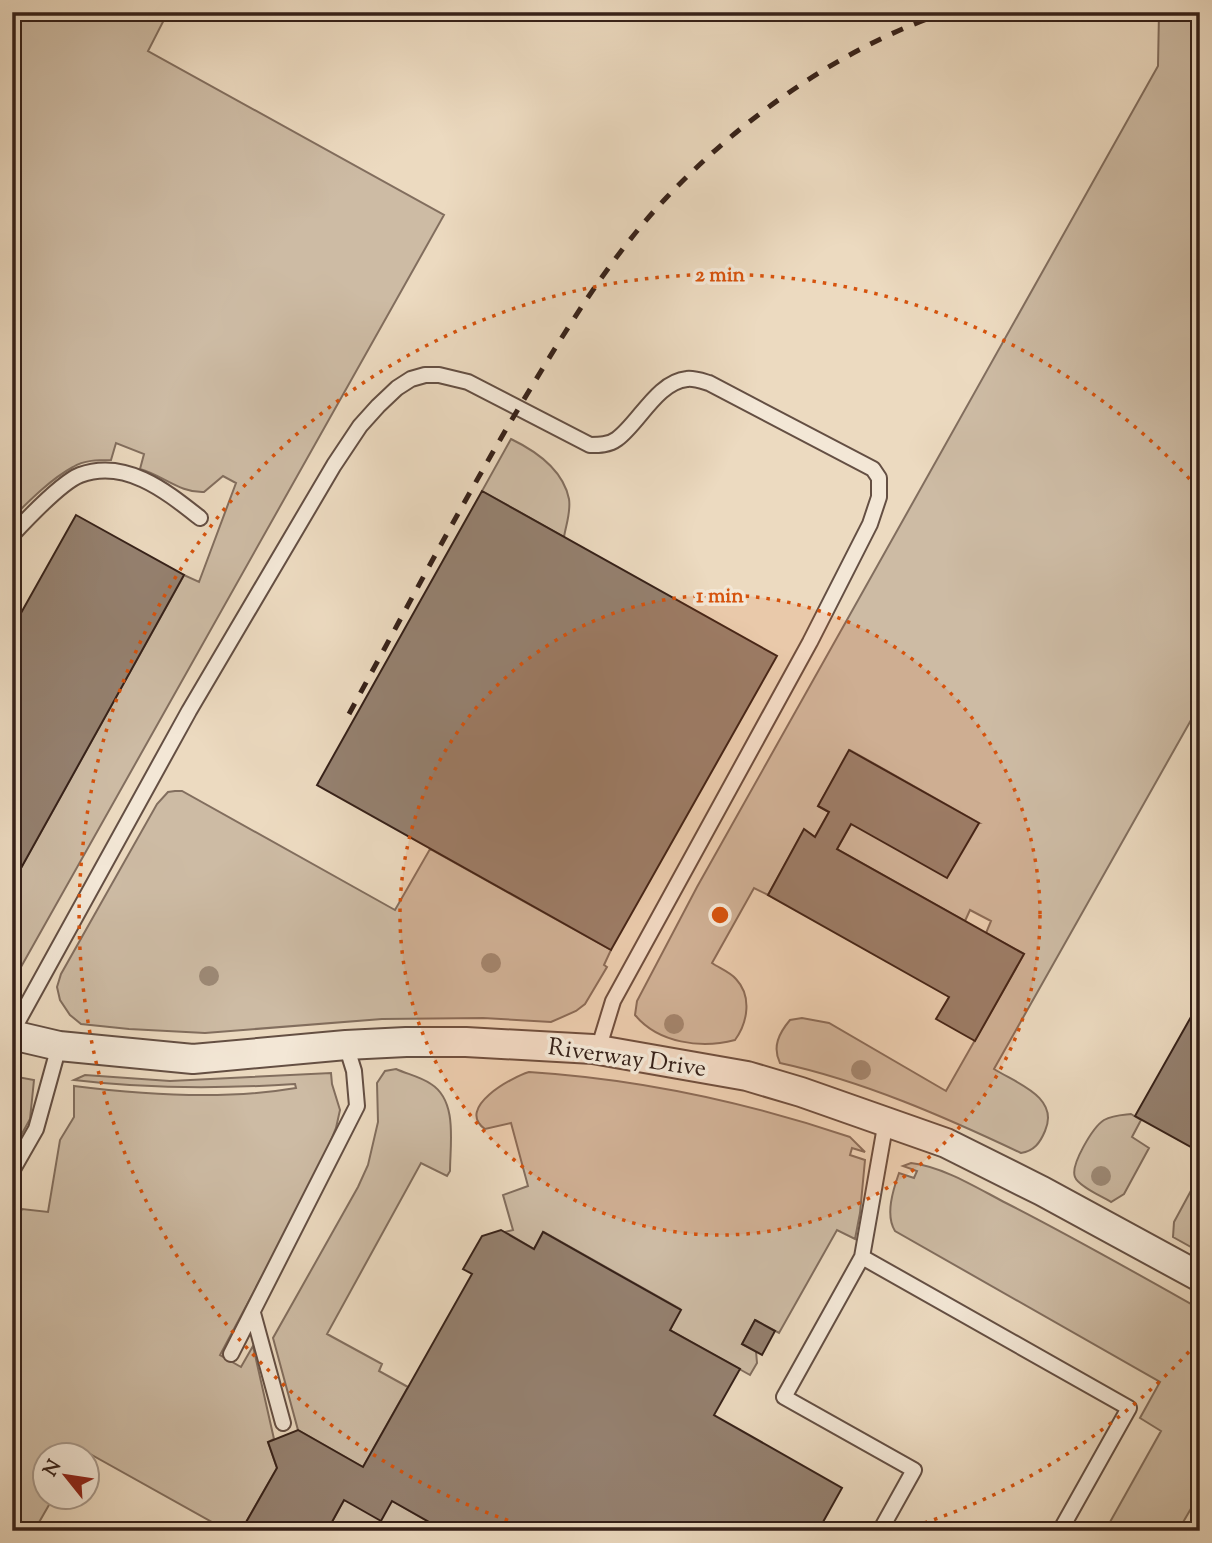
<svg xmlns="http://www.w3.org/2000/svg" width="1212" height="1543" viewBox="0 0 1212 1543" font-family="'Sorts Mill Goudy',serif">
	<style>
		.green { fill: #cdbba4; stroke: #826e5e; stroke-width: 2 }
		.building { fill: #958170; stroke: #362119; stroke-width: 2 }
		.lines { fill: none; stroke-linecap: round; stroke-linejoin: round }
		.lane-casing { stroke: #644f43; stroke-width: 18 }
		.street-casing { stroke: #644f43; stroke-width: 32 }
		.lane { stroke: #f3e7d6; stroke-width: 14 }
		.street { stroke: #f3e7d6; stroke-width: 28 }
		.rail { stroke: #362119; stroke-width: 5; stroke-dasharray: 12 12; stroke-linecap: butt }
		.tree { fill: #9d8a77 }
		.ring { fill: none; stroke: #d6530d; stroke-width: 3.5; stroke-dasharray: 3.5 7 }
		.labels { text-anchor: middle; dominant-baseline: central; stroke-width: 7; stroke-linejoin: round; paint-order: stroke }
		.street-label { font-size: 24px; fill: #362119; stroke: #f3e7d6 }
		.centre { fill: #d6530d; stroke: #f3e7d6; stroke-width: 3.5 }
		.ring-label { font-size: 21px; text-anchor: middle; font-weight: bold; fill: #d6530d; stroke: #f3e7d6; stroke-width: 7; stroke-linejoin: round; paint-order: stroke }
	</style>
	<rect width="100%" height="100%" fill="#ecdac0"/>
	<filter id="stains"><feTurbulence type="fractalNoise" baseFrequency=".00286" numOctaves="4"/><feColorMatrix values="0 0 0 0 .2 0 0 0 0 .09 0 0 0 0 .02 0 0 0 .5 -.17"/></filter>
	<radialGradient id="worn" r=".72"><stop offset=".6" stop-color="#630" stop-opacity="0"/><stop offset="1" stop-color="#630" stop-opacity=".3"/></radialGradient>
	<path class="green" d="M12,12H168L148,51L444,215L12,983V884L184,575L199,582L236,483L223,476L204,492C180,493 164,476 140,469L144,454L116,443L111,460C98,460 84,460 73,467C51,479 30,500 12,518Z
		M1159,12H1200V715L1195,713L994,1069C1016,1083 1060,1097 1045,1131C1040,1143 1034,1151 1021,1153C945,1117 863,1081 780,1063C772,1047 779,1033 790,1020L802,1018L829,1023L946,1091L1024,954L986,933L991,921L970,910L965,921L837,849L851,824L979,823L850,750L818,806L829,812L815,837L804,830L768,895L754,888L712,963C719,968 730,972 736,979C752,996 748,1022 735,1040C701,1049 658,1043 635,1015L637,1001L697,887L1158,66Z
		M511,439C536,451 563,469 569,499C571,512 566,525 564,537L482,491Z
		M175,791H182L395,910L430,849L611,950L604,965L607,967L585,1004L576,1011L551,1022L483,1018L382,1019L205,1033L129,1029L81,1024L70,1015L60,1000L57,987L61,974L157,804L168,792Z
		M396,1069C407,1074 421,1077 431,1084C458,1101 450,1144 450,1171L447,1176L421,1163L327,1334L382,1364L379,1371L408,1387L363,1467L298,1430L273,1338L358,1187L368,1165L378,1122L377,1083L385,1071Z
		M529,1072C639,1079 746,1102 850,1137L865,1152L852,1148L850,1155L865,1160L860,1213L855,1239L837,1230L779,1333L755,1320L742,1344L756,1351L757,1363L750,1375L670,1330L680,1309L544,1232L534,1249L505,1232L513,1230L503,1195L528,1186L511,1123L485,1129C455,1108 512,1077 529,1072Z
		M331,1073L332,1084L340,1110L336,1128L319,1170L220,1355L241,1367L253,1346L274,1439L268,1442L277,1468L241,1531H228L81,1449L76,1455L46,1456V1498H53L34,1531H12V1217L17,1219L22,1209L48,1212L60,1140L74,1117V1086C145,1095 226,1100 296,1088L295,1084C220,1089 148,1089 74,1080L85,1075L170,1081Z
		M12,1076L34,1080L30,1119L12,1152Z
		M1131,1114L1141,1120L1132,1137L1149,1148L1124,1194L1111,1202C1103,1197 1078,1186 1075,1177C1070,1165 1093,1127 1104,1120C1113,1115 1122,1115 1131,1114Z
		M911,1163C944,1167 977,1188 1006,1203C1071,1236 1136,1273 1200,1309V1493L1178,1531H1105L1161,1431L1140,1418L1160,1382L895,1231C885,1215 893,1190 899,1173L914,1178L917,1171L903,1166Z
		M1200,1174V1252L1173,1237L1174,1222Z
		M344,1500L392,1501L445,1531H327Z"/>
	<path class="building" d="M482,491L777,656L611,950L317,785Z
		M76,515L184,575L20,870L12,866V629Z
		M849,750L979,823L947,878L851,824L837,849L1024,954L975,1041L936,1019L949,997L768,895L804,829L815,837L829,812L818,806Z
		M1200,1001V1152L1135,1116Z
		M501,1230L534,1249L543,1232L681,1310L670,1330L740,1369L714,1415L842,1488L818,1531H445L392,1501L381,1521L344,1500L327,1531H241L277,1468L268,1442L298,1430L363,1467L472,1274L463,1269L482,1236Z
		M755,1320L775,1331L762,1355L742,1344Z"/>
	<g class="lines">
		<g class="lane-casing">
			<path id="lane" d="M12,535C26,520 62,482 80,475C126,458 167,492 200,518
				M12,1032L189,711L334,465L360,426L378,406L397,388L411,379L425,375H439L468,382L590,445C599,445 609,445 617,439C639,423 657,382 687,379C693,378 702,381 709,383L873,469L879,478V497L870,524L810,642L613,1001L598,1050
				M12,1171L36,1129L59,1046
				M862,1257L1129,1408L1060,1531
				M253,1313L283,1423
				M231,1354L357,1106L354,1071L346,1045
				M880,1531L914,1470L784,1397L862,1257L886,1121"/>
		</g>
		<g class="street-casing">
			<path id="street" d="M12,1035L59,1046L193,1059L346,1045L406,1042H466L593,1049L747,1076L801,1092L946,1143L1042,1191L1200,1277"/>
		</g>
		<use href="#lane" class="lane"/>
		<use href="#street" class="street"/>
		<path class="rail" d="M349,714C409,604 467,493 532,386C572,320 613,254 667,197C743,117 841,48 946,12"/>
	</g>
	<g class="tree">
		<circle cx="491" cy="963" r="10"/>
		<circle cx="209" cy="976" r="10"/>
		<circle cx="674" cy="1024" r="10"/>
		<circle cx="861" cy="1070" r="10"/>
		<circle cx="1101" cy="1176" r="10"/>
	</g>
	<circle cx="720" cy="915" r="320" fill="#d6530d" fill-opacity=".12"/>
	<g class="ring">
		<circle cx="720" cy="915" r="320"/>
		<path d="M1196 1344A641 641 0 0 1 902 1530M538 1530A641 641 0 1 1 1196 486"/>
	</g>
	<g class="labels">
		<g class="street-label">
			<text transform="translate(627 1059) rotate(8)">Riverway Drive</text>
		</g>
	</g>
	<circle cx="720" cy="915" r="10" class="centre"/>
	<g class="ring-label">
		<text x="720" y="281">2 min</text>
		<text x="720" y="602">1 min</text>
	</g>
	<rect width="1212" height="1543" fill="none" stroke="#ecdac0" stroke-width="42"/>
	<rect x="14" y="14" width="1184" height="1515" fill="none" stroke="#362119" stroke-width="3.5"/>
	<rect x="21" y="21" width="1170" height="1501" fill="none" stroke="#362119" stroke-width="2"/>
	<g transform="translate(66 1476) rotate(300)"><circle r="33" fill="#f3e7d6" stroke="#a7988a" stroke-width="2"/>
	<path d="M0-5L12 26L0 18L-12 26Z" fill="#8f2418"/>
	<text y="-10" font-size="19" font-weight="bold" text-anchor="middle" fill="#362119">N</text>
	</g>
	<rect width="100%" height="100%" filter="url(#stains)"/>
	<rect width="100%" height="100%" fill="url(#worn)"/>
</svg>
